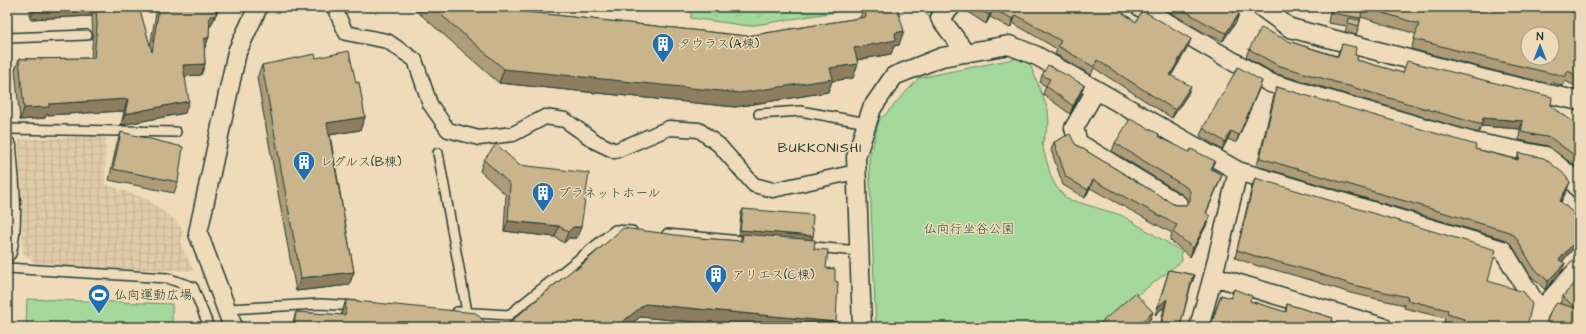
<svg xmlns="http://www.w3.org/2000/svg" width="1586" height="334" viewBox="0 0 1586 334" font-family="'Architects Daughter','Klee One',sans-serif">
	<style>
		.industrial { fill: url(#industrial-grid) }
		.grass { fill: url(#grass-tufts); stroke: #628b68 }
		.forest { fill: url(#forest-crowns); stroke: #628b68 }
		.park { fill: #a5d99b; stroke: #628b68 }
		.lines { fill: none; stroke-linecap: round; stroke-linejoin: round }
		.service-casing { stroke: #1f3d34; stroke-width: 12 }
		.pedestrian-casing { stroke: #1f3d34; stroke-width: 17 }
		.minor-casing { stroke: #1f3d34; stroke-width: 21 }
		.service { stroke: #efdbb9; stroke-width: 9 }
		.pedestrian { stroke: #efdbb9; stroke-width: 14 }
		.minor { stroke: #efdbb9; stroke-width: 18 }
		.wall { fill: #ae9b78; stroke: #1f3d34 }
		.shaded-wall { fill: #8d7e61; stroke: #1f3d34 }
		.building { fill: #cab48b; stroke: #1f3d34; fill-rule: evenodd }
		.labels { text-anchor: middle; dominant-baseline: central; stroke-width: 3; stroke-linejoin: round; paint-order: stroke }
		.poi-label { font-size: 13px; fill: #1f3d34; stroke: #efdbb9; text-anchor: start }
		.park-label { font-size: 13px; fill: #2c4d3e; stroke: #efdbb9 }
		.neighbourhood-label { font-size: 14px; letter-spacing: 1px; fill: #1f3d34; stroke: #efdbb9 }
	</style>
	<defs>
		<pattern id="industrial-grid" width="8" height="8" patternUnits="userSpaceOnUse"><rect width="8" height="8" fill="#e0cca9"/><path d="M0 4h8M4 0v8" fill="none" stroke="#c0b092"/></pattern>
		<pattern id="grass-tufts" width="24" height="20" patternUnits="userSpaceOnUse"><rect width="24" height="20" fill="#a5d99b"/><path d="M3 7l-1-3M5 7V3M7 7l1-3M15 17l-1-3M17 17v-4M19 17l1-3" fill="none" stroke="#8ebb86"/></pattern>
		<pattern id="forest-crowns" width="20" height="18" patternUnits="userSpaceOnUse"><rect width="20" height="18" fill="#a5d99b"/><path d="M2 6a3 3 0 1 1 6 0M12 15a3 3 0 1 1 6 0" fill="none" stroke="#8ebb86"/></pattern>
	</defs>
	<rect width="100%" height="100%" fill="#efdbb9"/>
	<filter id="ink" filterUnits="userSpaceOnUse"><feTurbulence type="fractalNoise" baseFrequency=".025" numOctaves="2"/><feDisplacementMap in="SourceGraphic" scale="8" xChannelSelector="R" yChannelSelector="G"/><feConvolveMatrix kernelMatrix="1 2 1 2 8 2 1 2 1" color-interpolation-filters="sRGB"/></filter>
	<g filter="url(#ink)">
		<path class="industrial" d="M106,135L105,184L147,199L175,220L183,231L181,245L194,271L52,266V263H40V266L23,253L19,140Z"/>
		<path class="grass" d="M652,7H866L749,26L691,18V10Z"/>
		<path class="forest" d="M920,7H944L932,21Z"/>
		<path class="park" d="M1018,58L1030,64L1048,110L1049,123L1042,144L1051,177L1057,188L1067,199L1121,215L1181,251L1182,261L1096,327H876L869,159L879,121L919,78Z
			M27,299L172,304V327H26Z"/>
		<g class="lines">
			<g class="service-casing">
				<path id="service" d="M7,38L87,35
					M759,114L800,111L867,123
					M7,129L176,132
					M438,153L467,312
					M667,234L752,242
					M802,246L859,251
					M7,268L167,278L193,287L209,327
					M227,309L320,304L356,306
					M457,312L509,315L615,230L632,231"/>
			</g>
			<g class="pedestrian-casing">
				<path id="pedestrian" d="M334,7L346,33L387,41L415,60L430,104L448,130L479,138L513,134L545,117L565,120L596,142L615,151L669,128L699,130L719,145L754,185L773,190L856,172"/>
			</g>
			<g class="minor-casing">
				<path id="minor" d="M951,7L940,18L966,53
					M1140,7L1270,83L1473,142L1546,156L1568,174L1579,189
					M1261,7L1290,28L1484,79L1579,101
					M1563,7L1579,14
					M1096,90L1074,128L1078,143L1178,204
					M7,146C9,180 15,218 7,252
					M1238,171L1503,250L1540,311L1535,327
					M1540,311L1579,268
					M233,327L198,233L237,52L258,7
					M862,327L856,157L872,108L894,76L942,57L1009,45L1037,56L1238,171L1213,276L1383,327
					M1199,327L1213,276"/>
			</g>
			<use href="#service" class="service"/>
			<use href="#pedestrian" class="pedestrian"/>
			<use href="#minor" class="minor"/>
		</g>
		<path class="wall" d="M30,7H139L150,47L157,7H219L211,26L209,27V37L204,49L205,64L201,75L185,76V113L121,125L124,111L46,115L45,118L20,120L15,70L19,59L91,58L93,35L92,16L30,19Z
			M412,7H521L527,12L747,36L860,18L864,7H897L899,45L894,46L891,54L857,60L853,78L832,81L828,92L735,107L499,83Z
			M968,7H1114L1136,22L1188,47L1171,76L1188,94L1172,118L1094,68L1091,75L1055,54L1057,49L1013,23L1010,28L990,17L986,24L966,11Z
			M1161,7H1228L1236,22L1223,41L1206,34Z
			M1318,7H1561L1579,15V88L1565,81L1562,86L1551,82L1550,84L1487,69L1411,49L1416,34L1361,17L1359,26L1356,35L1345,32L1347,26L1328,23L1330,10Z
			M1291,42L1337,56L1342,44L1355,55L1357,60L1402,73L1551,106L1579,126V172L1575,166L1548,146L1519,140L1520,129L1481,126L1479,132H1475L1274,73L1246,57L1249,49Z
			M316,58L356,83L365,117L360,130L330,135L354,272L349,285L296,291L257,78L262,65Z
			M1042,75L1084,85L1081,93L1070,114L1043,94L1046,86L1040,83Z
			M1277,87L1475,149L1517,159L1519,153L1567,190L1561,202L1579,218V242L1562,262V271L1545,290L1530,275L1512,245L1506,240L1257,166L1274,95Z
			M1259,89L1236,143L1228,139L1222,150L1200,136L1203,128Z
			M121,132L178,182L174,193L109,180L117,143Z
			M1159,134V136L1222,175L1206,213L1207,224L1190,257L1170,240L1172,233L1090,188L1085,198L1063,185L1051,150L1054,142L1075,144L1175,205H1186L1187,204V199L1183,195L1112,151L1115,143Z
			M484,160L581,227L577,238H569L564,243L555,237L504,231L506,195L480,171Z
			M1255,178L1488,281L1533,327H1461L1444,322L1445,318L1404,308L1405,305L1350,293L1311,280L1261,266V267L1235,258L1252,186Z
			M743,209L812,229L813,236L812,240L814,249L826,268L836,322L834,327H747L640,317L628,327H504L576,270L699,238L740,241L742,235H739L741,213Z
			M1169,270L1195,275L1192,283L1191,285L1180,327H1160L1164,307L1155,315Z
			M1579,279V327L1545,326L1560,304L1563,296Z
			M1234,289L1250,301L1285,312L1287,304L1333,318L1211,322L1221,295L1230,298Z
			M346,300L489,327H291L296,312L341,315Z"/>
		<path class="shaded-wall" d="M54,7H96L92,16L30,19L35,8Z
			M217,7H219L211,26L206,27L210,16Z
			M993,9L990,17L986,24L989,15Z
			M1239,14L1236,22L1223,41L1226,33Z
			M1016,15L1013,23L1010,28L1013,19Z
			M904,31L899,45L894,46L891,54L850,61L854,48L895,33Z
			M209,37L205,48L200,50L204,39Z
			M1191,39L1188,47L1167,83L1170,75Z
			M205,64L201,75L179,76L183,65Z
			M858,64L853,78L832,81L828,92L735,107L499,83L504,69L830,68Z
			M1262,81L1259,89L1236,143L1239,135Z
			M1084,85L1081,93L1070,114L1073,106Z
			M1191,86L1188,94L1172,118L1175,110Z
			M128,99L124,111L46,115L45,118L20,120L24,108L49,104Z
			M189,101L185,113L121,125L125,114Z
			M365,117L360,130L323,136L327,123Z
			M1483,118L1523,121L1520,129L1481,126Z
			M1231,131L1228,139L1222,150L1225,142Z
			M1222,175L1219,183L1203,221L1206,213Z
			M1093,180L1090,188L1085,198L1088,190Z
			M1570,182L1567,190L1557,209L1560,201Z
			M1210,216L1207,224L1190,257L1193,248Z
			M508,221L559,226L555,237L504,231Z
			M573,227H581L577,238H569L564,243L568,232Z
			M740,230L813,236L811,241L739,235Z
			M1579,237V242L1556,268L1559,260Z
			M1565,263L1562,271L1545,290L1548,281Z
			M354,272L349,285L296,291L301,278Z
			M1195,275L1192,283L1189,286L1192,278Z
			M1167,299L1164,307L1155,315L1158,307Z
			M645,304L836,322L834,327H747L640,317L628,327H616Z
			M1153,312L1150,320L1141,327H1135Z"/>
		<path class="building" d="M34,7H54L35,8Z
			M96,7H139L152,52L159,7H217L216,9V15L210,16L209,37L204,39L205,64L183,65L189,101L125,114L128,99L49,104V107L24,108L19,59L94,58L97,24Z
			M432,7H521L527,12L747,36L866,17L864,7H897L904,31L895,33L896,40L854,48L858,64L830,68L833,79L740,93L504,69Z
			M975,7H1114L1136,22L1142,10L1191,39L1170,75L1191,86L1175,110L1097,60L1094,67L1058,46L1061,41L1016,15L1013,19L993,9L989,15Z
			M1178,7H1228L1239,14L1226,33L1209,25Z
			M1333,7H1362L1361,18L1331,13Z
			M1364,7H1561L1579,15V77L1568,71L1565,77L1554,73V74L1490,59L1414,39L1419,24ZM1528,34H1552V58H1528Z
			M1349,18L1360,20L1359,26L1348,23Z
			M1261,28L1291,42L1338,57L1342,44L1356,47L1355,55L1358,56L1357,60L1403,73L1407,61L1552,97L1551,106L1579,126V160L1578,158L1551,138L1521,132L1523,121L1483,118L1482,124H1478L1277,65L1249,49Z
			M349,51L356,83L359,82L365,117L327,123L354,272L301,278L262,65L315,54L316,58Z
			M1048,65L1084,85L1073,106L1046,86L1050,79L1042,75Z
			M1238,67L1262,81L1239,135L1231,131L1225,142L1203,128Z
			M1277,87L1476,145L1475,149L1518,160L1519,153L1544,158L1563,173L1570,182L1560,201L1579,218V237L1559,260L1565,263L1548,281L1533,267L1515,236L1509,232L1260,158Z
			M1130,119L1159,134L1158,136L1189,152L1191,149L1215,161L1211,169L1222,175L1206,213L1210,216L1193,248L1173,232L1177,225L1093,180L1088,190L1066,177L1054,142L1070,134L1075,144L1175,205H1186L1190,201V191L1186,187L1115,143Z
			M121,132L183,147L178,182L113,169Z
			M496,144L519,165L589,173L581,227H573L568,232L559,226L508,221L510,184L484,160Z
			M1255,178L1496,250L1488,281L1524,292L1532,304L1528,322L1533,327H1477L1463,323L1464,319L1447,314L1448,310L1407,300L1408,297L1353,285L1314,272L1264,258V259L1237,250Z
			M743,209L813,215L812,229H814L813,236L740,230Z
			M623,228L699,238L742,241L743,234L815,240L814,249L828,250L826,268L835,269V281L838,282L836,322L645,304L616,327H504L576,267V270Z
			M1169,270L1195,275L1192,278L1180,327H1161L1167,299L1158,307Z
			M1579,279V327H1544L1545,326L1552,308L1557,303L1575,308L1563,296Z
			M1234,289L1252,296L1250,301L1286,312L1287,304L1333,318L1330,327H1207L1212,322L1221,295L1231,298Z
			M1135,293L1153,312L1135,327H1096Z
			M346,300L476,313L489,327H294L296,312L345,315Z"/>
	</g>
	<defs>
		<g id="building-pin" transform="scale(1.15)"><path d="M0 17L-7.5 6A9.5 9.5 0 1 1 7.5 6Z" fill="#1f6fb2" stroke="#efdbb9"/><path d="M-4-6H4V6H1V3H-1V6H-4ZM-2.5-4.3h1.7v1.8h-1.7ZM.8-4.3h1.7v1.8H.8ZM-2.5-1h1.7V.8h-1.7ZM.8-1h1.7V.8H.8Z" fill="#fff"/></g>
		<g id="stadium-pin" transform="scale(1.15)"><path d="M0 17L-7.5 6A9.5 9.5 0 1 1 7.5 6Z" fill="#1f6fb2" stroke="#efdbb9"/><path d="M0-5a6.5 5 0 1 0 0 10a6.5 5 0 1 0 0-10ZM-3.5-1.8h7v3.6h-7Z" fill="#fff"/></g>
	</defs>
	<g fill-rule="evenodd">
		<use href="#building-pin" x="663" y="44"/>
		<use href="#building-pin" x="304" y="162"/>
		<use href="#building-pin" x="543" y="193"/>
		<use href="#building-pin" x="716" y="275"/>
		<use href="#stadium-pin" x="99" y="295"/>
	</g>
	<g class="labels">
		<g class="poi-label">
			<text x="678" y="44">タウラス(A棟)</text>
			<text x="320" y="162">レグルス(B棟)</text>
			<text x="558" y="193">プラネットホール</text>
			<text x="732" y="275">アリエス(C棟)</text>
			<text x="114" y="295">仏向運動広場</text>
		</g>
		<g class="park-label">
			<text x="969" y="229">仏向行坐谷公園</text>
		</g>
		<g class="neighbourhood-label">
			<text x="820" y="148">BUKKONISHI</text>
		</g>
	</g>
	<rect width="1586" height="334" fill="none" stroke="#efdbb9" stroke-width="24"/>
	<rect x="12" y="12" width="1562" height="310" fill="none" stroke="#1f3d34" stroke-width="1.5" filter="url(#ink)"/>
	<g transform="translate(1540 46)"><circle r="19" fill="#efdbb9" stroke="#9c9c84"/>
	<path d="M0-3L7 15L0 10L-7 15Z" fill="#1f6fb2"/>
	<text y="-6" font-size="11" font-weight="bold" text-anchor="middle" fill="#1f3d34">N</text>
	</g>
</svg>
